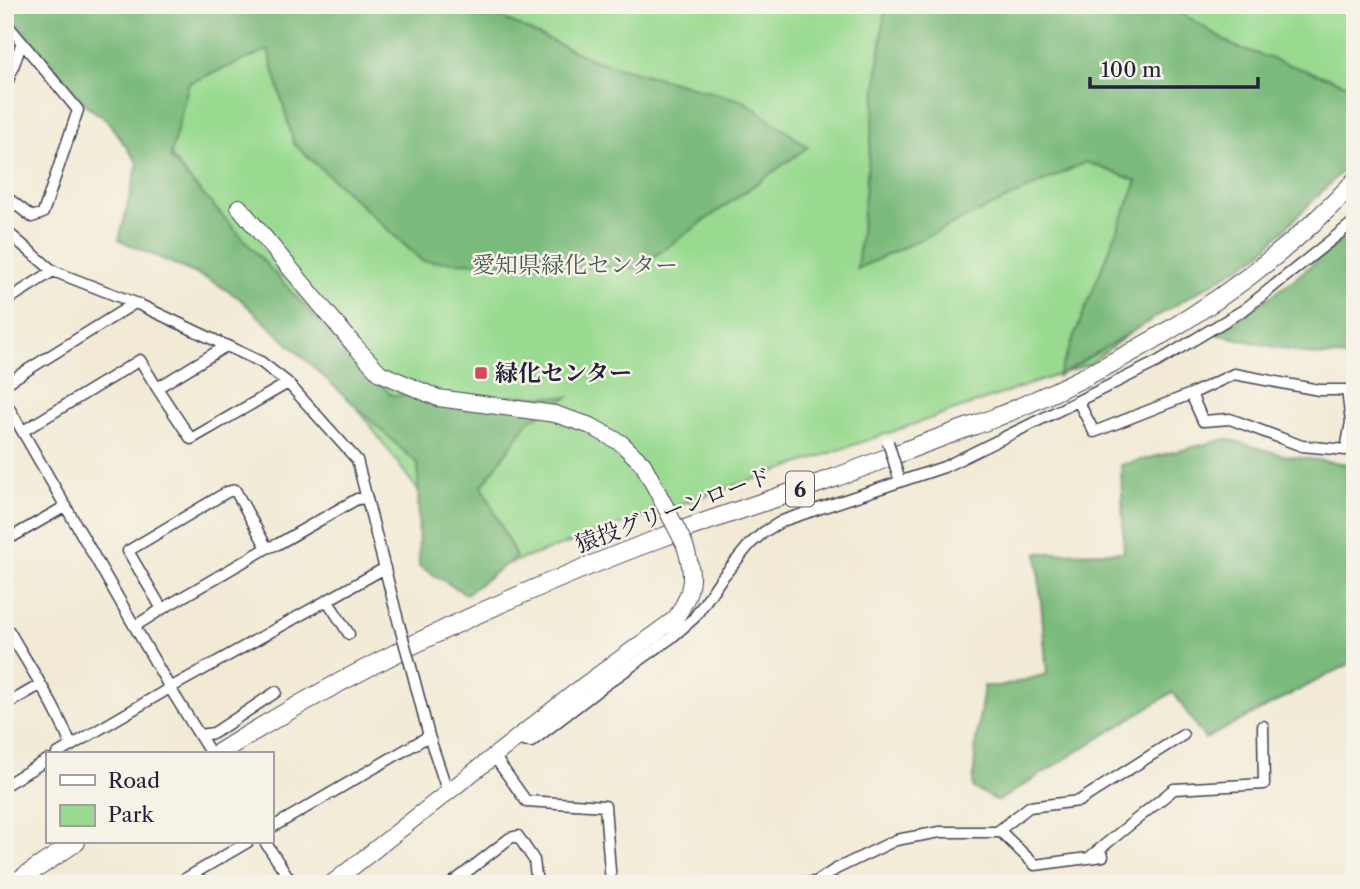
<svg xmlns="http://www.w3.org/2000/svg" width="1360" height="889" viewBox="0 0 1360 889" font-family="'Libre Caslon Text','Noto Serif JP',serif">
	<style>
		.green { fill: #99da90; stroke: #5e7e66; stroke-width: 2 }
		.forest { fill: #7aba7a; stroke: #4e6e5a; stroke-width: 2 }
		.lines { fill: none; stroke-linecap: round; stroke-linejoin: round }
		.street-casing { stroke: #414052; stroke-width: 13 }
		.secondary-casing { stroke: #414052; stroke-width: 18 }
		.primary-casing { stroke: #414052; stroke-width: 20 }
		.street { stroke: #fff; stroke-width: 10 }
		.secondary { stroke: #fff; stroke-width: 16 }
		.primary { stroke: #fff; stroke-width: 18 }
		.street-bridge-casing { stroke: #414052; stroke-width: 13; stroke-linecap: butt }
		.secondary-bridge-casing { stroke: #414052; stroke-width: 18; stroke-linecap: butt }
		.street-bridge { stroke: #fff; stroke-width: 10 }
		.secondary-bridge { stroke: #fff; stroke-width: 16 }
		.poi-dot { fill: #d1495b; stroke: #f7f3e8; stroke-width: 2.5 }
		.labels { text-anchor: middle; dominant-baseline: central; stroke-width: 5; stroke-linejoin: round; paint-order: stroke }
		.shield { fill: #f7f3e8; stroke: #62616f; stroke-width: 2 }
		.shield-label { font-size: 21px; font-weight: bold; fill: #22223b }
		.park-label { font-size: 23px; fill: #465954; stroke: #f7f3e8 }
		.poi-label { font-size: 23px; font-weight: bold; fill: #22223b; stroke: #f7f3e8; text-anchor: start }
		.street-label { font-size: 23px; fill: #22223b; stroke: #f7f3e8 }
	</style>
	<rect width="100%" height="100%" fill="#f7f3e8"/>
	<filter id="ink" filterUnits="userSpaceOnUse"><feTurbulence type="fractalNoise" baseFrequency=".0143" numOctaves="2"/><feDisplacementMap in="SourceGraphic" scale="14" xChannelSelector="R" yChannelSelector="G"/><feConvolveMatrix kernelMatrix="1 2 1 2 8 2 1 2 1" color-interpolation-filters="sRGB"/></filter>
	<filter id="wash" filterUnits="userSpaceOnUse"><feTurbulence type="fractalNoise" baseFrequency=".00686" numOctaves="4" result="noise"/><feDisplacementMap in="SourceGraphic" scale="28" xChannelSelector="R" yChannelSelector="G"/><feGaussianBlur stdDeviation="1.57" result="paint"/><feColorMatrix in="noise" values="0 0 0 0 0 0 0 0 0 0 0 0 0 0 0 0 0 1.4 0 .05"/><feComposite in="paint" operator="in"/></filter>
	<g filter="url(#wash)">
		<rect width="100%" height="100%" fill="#f2ead5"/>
		<path class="green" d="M139,5H1355V150L1327,184L1089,364L464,579L417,489L172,157Z"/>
		<path class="forest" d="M5,5H473L596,61L744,101L808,147L638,268L422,261L294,144L268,50L189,83L170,158L316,319L391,395L568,397L529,421L482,486L516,557L466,594L419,566L418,464L239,298L210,280L119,240L138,163L106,119L88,107L5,9Z
			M885,5H1169L1234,46L1355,87V158L1259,255L1058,376L1137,181L1086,162L857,269Z
			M1355,229V357L1312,355L1216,334L1292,281Z
			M1226,439L1287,456L1355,465V661L1205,739L1173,692L998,801L973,788L976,741L984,686H1003L1047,674L1037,553L1124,552L1121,465Z"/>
	</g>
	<g filter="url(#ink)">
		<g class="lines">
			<g class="street-casing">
				<path id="street" d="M5,22L78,110L43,213L32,217L5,196
					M5,89L22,42
					M5,230L53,271L138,304L261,362L288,383L357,460L399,624
					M9,299L53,271
					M1234,374L1319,390H1347L1351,422L1346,450L1302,446L1230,419L1203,421L1191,394Z
					M5,384L135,303
					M157,388L191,439L288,383
					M5,401L170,688L211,754
					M1078,401L1094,432L1191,394
					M23,431L140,360L157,388L226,346
					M235,490L267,548L162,609L128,551L227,492Z
					M5,541L66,506
					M267,548L278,544L357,499L367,498
					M327,600L349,634
					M135,626L162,609
					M5,629L9,631C30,668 56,705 71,746
					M411,667L429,736L448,793
					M5,705L40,685
					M199,735L214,733L276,692
					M519,737L523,741L531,742L597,691L671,638L694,618L721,579L750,544L764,532L782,521L944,467L1157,362L1245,309L1355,221
					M57,754L170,688L385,568
					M494,756L526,801L605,806L611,884
					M5,785L47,760
					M271,828L429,736
					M997,832L1029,807L1079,801L1183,735
					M265,842L293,884
					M1091,856L1174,789L1264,784L1263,726
					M176,884L248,842
					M451,884L510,838L518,836L534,860L537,884
					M792,884L816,882L836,869L896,840L940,832H1001L1035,865L1103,856"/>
			</g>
			<g class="secondary-casing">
				<path id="secondary" d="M239,207L354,345L380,373L438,398L555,414L591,426L621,443L643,464L668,512
					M331,884L583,686L675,619C694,591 695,574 684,543"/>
			</g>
			<g class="primary-casing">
				<path id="primary" d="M217,754C356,666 509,595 663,537C719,516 777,498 834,478C870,465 906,450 942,437C960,430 979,424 997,417C1129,362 1257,287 1355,181
					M13,884L76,842"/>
			</g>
			<use href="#street" class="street"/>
			<use href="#secondary" class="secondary"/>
			<use href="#primary" class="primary"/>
			<g class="street-bridge-casing">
				<path id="street-bridge" d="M888,442L898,475
					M399,624L411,667"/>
			</g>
			<g class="secondary-bridge-casing">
				<path id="secondary-bridge" d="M668,512L684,543"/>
			</g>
			<use href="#street-bridge" class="street-bridge"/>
			<use href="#secondary-bridge" class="secondary-bridge"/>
		</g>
	</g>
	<rect class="poi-dot" x="474" y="366" width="14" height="14" rx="3.5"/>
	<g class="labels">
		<rect class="shield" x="786" y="471.5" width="28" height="35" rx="5"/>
		<g class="shield-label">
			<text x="800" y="489">6</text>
		</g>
		<g class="park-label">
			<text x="575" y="265">愛知県緑化センター</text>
		</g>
		<g class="poi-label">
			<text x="495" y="373">緑化センター</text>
		</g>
		<g class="street-label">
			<text transform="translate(673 510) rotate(-20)">猿投グリーンロード</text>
		</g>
	</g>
	<rect width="1360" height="889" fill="none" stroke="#f7f3e8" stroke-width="28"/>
	<rect x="46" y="752" width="228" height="91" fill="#f7f3e8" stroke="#a29fa3" stroke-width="2"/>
	<rect x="60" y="775" width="35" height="10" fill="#ffffff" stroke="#a29fa3" stroke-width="2"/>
	<text x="108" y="788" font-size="21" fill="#22223b">Road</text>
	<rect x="60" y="805" width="35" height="21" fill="#99da90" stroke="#a29fa3" stroke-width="2"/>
	<text x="108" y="822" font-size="21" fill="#22223b">Park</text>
	<path d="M1090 77v10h168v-10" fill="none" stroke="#22223b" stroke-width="3.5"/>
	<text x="1101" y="77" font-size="21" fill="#22223b" stroke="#f7f3e8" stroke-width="5" paint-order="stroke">100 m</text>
</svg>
